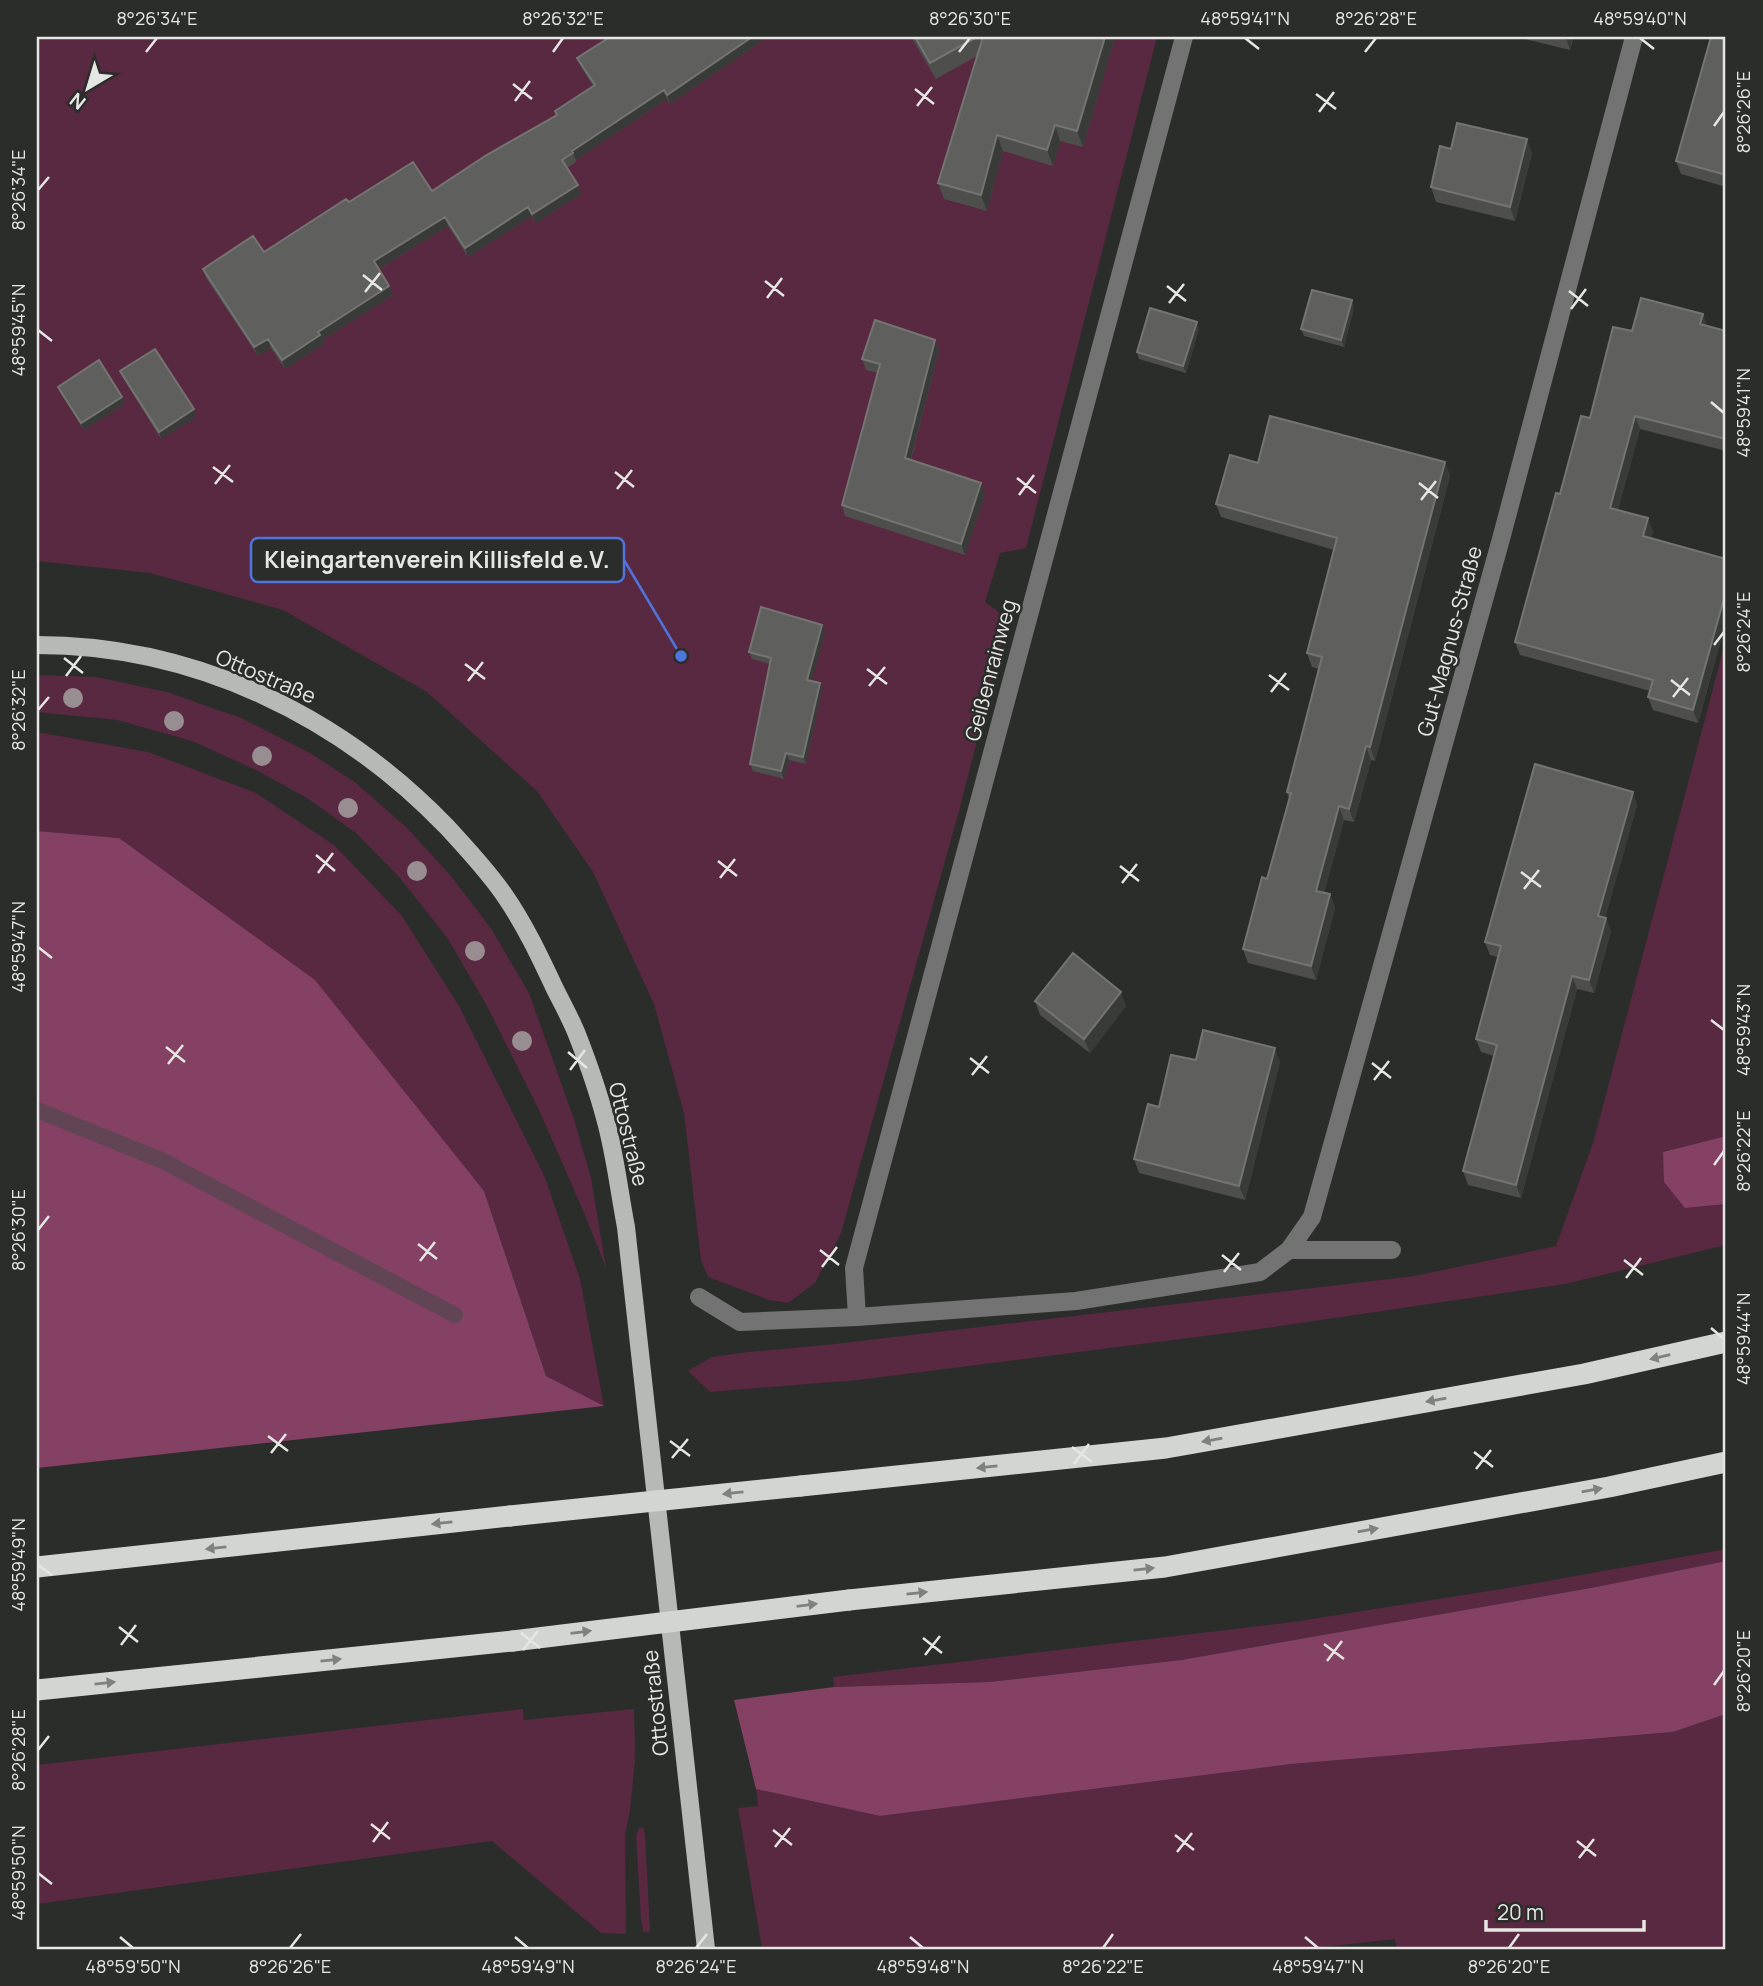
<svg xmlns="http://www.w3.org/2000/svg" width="1763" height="1986" viewBox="0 0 1763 1986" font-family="Manrope,sans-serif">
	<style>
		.green { fill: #592841 }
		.forest { fill: #844163 }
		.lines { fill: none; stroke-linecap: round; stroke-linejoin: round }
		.stream { stroke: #624555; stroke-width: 16 }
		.minor { stroke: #727372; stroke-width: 18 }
		.major { stroke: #b7b9b7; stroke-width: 18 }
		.highway { stroke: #d2d5d2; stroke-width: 21 }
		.highway-bridge { stroke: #d2d5d2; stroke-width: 21 }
		.tree { fill: #988e92 }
		.wall { fill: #4e4f4d }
		.shaded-wall { fill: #393b39 }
		.building { fill: #5f605e; stroke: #747573; stroke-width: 2 }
		.oneway { fill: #7e817e }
		.ticks { fill: none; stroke: #e6e7e5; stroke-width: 2.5 }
		.labels { text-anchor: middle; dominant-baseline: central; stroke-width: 5; stroke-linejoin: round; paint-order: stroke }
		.street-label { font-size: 21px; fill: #e6e7e5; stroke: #2b2d2b }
		.leader { fill: none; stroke: #4f74db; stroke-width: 2.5 }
		.callout-dot { fill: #4f74db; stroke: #2b2d2b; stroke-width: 2.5 }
		.callout { fill: #2b2d2b; stroke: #4f74db; stroke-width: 2.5 }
		.callout-label { font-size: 23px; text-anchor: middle; font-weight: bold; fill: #e6e7e5 }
		.neatline { fill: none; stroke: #e6e7e5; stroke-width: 2.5 }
		.ticks-label { font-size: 18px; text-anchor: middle; fill: #e6e7e5 }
	</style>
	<rect width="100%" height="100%" fill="#2b2d2b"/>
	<path class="green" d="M37,37H1157L1026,548L1000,553L985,602L1008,619L959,811L841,1233L815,1283L788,1303L769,1300L708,1277L701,1260L684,1113L654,1004L593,872L537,791L427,692L283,610L150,573L37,561Z
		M1726,639V1136L1663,1152L1685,1208L1726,1204V1245L1565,1284L1267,1328L858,1380L710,1392L688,1371L712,1357L748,1352L826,1345L1415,1276L1556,1246L1594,1140Z
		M37,675L96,677L167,692L241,718L310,753L356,783L406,827L451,876L492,930L529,993L574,1119L591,1178L606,1268L585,1215L539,1110L487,1006L448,939L400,878L356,833L307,798L256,770L192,741L117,720L37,712Z
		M37,732L148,752L256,793L334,845L402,916L459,1006L544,1175L580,1279L604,1406L546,1376L484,1191L119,838L37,831Z
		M1726,1549V1561L1596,1587L1181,1660L989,1682L834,1687L833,1677L1293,1622L1514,1587Z
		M523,1709L524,1720L634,1709L635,1759L630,1811L625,1835L626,1934L601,1933L492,1841L37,1904V1765Z
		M1726,1714V1949H1397L1395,1939L1305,1949H762L738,1808L758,1806L756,1789L880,1816L1291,1764L1673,1732Z
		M640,1827L644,1829L645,1836L650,1929L648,1933L643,1931L641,1920L636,1835Z"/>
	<path class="forest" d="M37,831L119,838L315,980L484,1191L546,1376L604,1406L37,1468Z
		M1726,1136V1204L1685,1208L1664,1182L1663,1152Z
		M1726,1561V1714L1673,1732L1291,1764L880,1816L756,1789L734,1700L834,1687L989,1682L1181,1660L1596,1587Z"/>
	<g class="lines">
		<path class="stream" d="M37,1110L161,1160L455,1315"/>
		<path class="minor" d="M1289,1250L1312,1217L1501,539L1634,37
			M699,1297L740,1322L857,1317L1076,1301L1260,1272L1289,1250H1392
			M857,1317L854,1268L1184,37"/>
		<path class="major" d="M37,645C194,645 339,715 447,827C467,849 488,871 505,896C525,925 540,957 555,989C563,1005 572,1021 578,1037C588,1063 598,1091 605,1118C615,1153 619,1191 626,1227L706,1949"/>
		<path class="highway" d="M801,1486L1166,1448L1584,1374L1726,1342
			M37,1567L510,1516
			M849,1600L1165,1567L1609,1487L1726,1462
			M37,1690L513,1641"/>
		<path class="highway-bridge" d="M510,1516L801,1486
			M513,1641L849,1600"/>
	</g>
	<g class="tree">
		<circle cx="73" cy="698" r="10"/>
		<circle cx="174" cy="721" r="10"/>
		<circle cx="262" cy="756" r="10"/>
		<circle cx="348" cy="808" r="10"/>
		<circle cx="417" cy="871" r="10"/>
		<circle cx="475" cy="951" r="10"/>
		<circle cx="522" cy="1041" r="10"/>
	</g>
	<path class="wall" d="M610,37H759L761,42L670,104L667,99L576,160V162L567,168L578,185L581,194L536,223L532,216L468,257L448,226L379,269L389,286L393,295L322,340L324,344L285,369L271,348L258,356L206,278L203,269L264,252L349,202L432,191L556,116L555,111L593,86L581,67L577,58Z
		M911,37H1115L1083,147L1060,141L1053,166L1003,151L987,211L944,199L938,183L977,56L936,79Z
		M1517,37H1574L1570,50Z
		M1726,37V187L1681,174L1676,161Z
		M1451,149L1532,153L1515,221L1436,202L1431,187Z
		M1354,307L1344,347L1304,336L1301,329Z
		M1703,314L1707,326L1726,331V451L1640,429L1618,510L1653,531L1651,538L1726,559V622L1698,723L1653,710L1648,697L1650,691L1520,655L1515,642L1560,494L1632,331Z
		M1199,329L1186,373L1139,359L1137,352Z
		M935,340L939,350L911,460L985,494L965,555L845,516L842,505L878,373L866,370L862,359Z
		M120,371L194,409L196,417L161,439L123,378Z
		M58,387L125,404L84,430L61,394Z
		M1445,462L1450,476L1375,761L1371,760L1354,822L1344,820L1324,893L1330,894L1335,908L1316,980L1248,963L1243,949L1267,879L1289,799L1287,792L1319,669L1312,667L1307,653L1334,550L1221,517L1216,504L1258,463Z
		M825,632L811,681L822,690L806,764L789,760L784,779L753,771L750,764L770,664L752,659L749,652Z
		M1633,792L1637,805L1605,918L1611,931L1594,993L1577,989L1521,1198L1468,1185L1463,1171L1494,1056L1481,1052L1476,1039L1498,957L1490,955L1485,942Z
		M1035,1001L1126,1006L1090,1053L1040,1015Z
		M1196,1060L1280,1062L1245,1200L1139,1173L1134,1159L1159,1107Z"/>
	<path class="shaded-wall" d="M752,37H759L761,42L670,104L667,95Z
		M1105,37H1115L1083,147L1077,131Z
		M1566,37H1574L1570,50L1566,38Z
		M664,90L667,99L576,160L572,151Z
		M1055,125L1060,141L1053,166L1047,150Z
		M997,135L1003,151L987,211L981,195Z
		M1527,139L1532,153L1515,221L1510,207Z
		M578,185L581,194L536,223L532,214Z
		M528,207L532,216L468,257L465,248Z
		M445,217L448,226L377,270L374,261Z
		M389,286L393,295L322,340L324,344L285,369L282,360L318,332Z
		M1352,300L1354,307L1344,347L1341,340Z
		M1703,314L1708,328L1700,324Z
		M1197,322L1199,329L1186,373L1183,366Z
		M268,339L271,348L258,356L254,347Z
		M935,340L939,350L908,469L905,458Z
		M122,397L125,404L84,430L81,423Z
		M194,409L196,417L161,439L159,432Z
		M1635,416L1640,429L1615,521L1610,508Z
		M1445,462L1450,476L1375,761L1370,747Z
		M981,483L985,494L965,555L961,544Z
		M1648,518L1653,531L1648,549L1643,536Z
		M1726,591V622L1698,723L1693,710Z
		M822,625L825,632L810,687L807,680Z
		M820,683L822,690L806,764L803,757Z
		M1366,746L1371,760L1354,822L1349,809Z
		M786,753L789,760L784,779L781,771Z
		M1633,792L1637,805L1602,929L1598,916Z
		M1339,806L1344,820L1321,905L1316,891Z
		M1330,894L1335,908L1316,980L1311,966Z
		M1606,918L1611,931L1594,993L1589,980Z
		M1572,976L1577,989L1521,1198L1516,1185Z
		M1121,992L1126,1006L1090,1053L1084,1039Z
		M1275,1048L1280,1062L1245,1200L1239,1186Z"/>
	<path class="building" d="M610,37H752L667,95L664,90L572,151L573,153L562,160L578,185L532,214L528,207L465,248L445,217L374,261L389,286L318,332L320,335L282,360L268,339L254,347L203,269L253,236L264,252L346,199L349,202L413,162L432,191L485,156L557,115L555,111L595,85L577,58Z
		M915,37H977L930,63Z
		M983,37H1105L1077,131L1055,125L1047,150L997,135L981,195L938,183Z
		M1711,37H1726V175L1676,161Z
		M1457,123L1527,139L1510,207L1431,187L1440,146L1451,149Z
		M1312,290L1352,300L1341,340L1301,329Z
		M1641,298L1703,314L1700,324L1726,331V439L1635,416L1610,508L1648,518L1643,536L1726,559V591L1693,710L1648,697L1653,680L1515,642L1556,493L1560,494L1581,416L1590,418L1613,327L1632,331Z
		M1150,308L1197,322L1183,366L1137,352Z
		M875,320L935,340L905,458L981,483L961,544L842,505L880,364L862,359Z
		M155,349L194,409L159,432L120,371Z
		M99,360L122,397L81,423L58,387Z
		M1270,416L1445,462L1370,747L1366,746L1349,809L1339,806L1316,891L1330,894L1311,966L1243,949L1262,877L1267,879L1291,793L1287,792L1322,657L1307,653L1337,538L1216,504L1230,455L1258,463Z
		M761,607L822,625L807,680L820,683L803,757L786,753L781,771L750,764L771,658L749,652Z
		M1535,764L1633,792L1598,916L1606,918L1589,980L1572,976L1516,1185L1463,1171L1497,1045L1476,1039L1501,946L1485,942Z
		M1073,953L1121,992L1084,1039L1035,1001Z
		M1203,1030L1275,1048L1239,1186L1134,1159L1148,1104L1159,1107L1171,1055L1196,1060Z"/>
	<defs><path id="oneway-solid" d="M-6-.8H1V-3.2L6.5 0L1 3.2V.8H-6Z" transform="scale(1.75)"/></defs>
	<g class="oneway">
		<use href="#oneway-solid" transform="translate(1660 1357) rotate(167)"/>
		<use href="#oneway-solid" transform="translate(1436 1400) rotate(170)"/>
		<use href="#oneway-solid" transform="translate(1212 1440) rotate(170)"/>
		<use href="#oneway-solid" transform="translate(987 1467) rotate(174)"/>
		<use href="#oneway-solid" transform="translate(1592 1490) rotate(-10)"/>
		<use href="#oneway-solid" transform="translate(733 1493) rotate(174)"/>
		<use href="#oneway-solid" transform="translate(442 1523) rotate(174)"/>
		<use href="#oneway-solid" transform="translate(1368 1530) rotate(-10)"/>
		<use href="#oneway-solid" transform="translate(216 1548) rotate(174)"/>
		<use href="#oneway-solid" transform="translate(1144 1569) rotate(-6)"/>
		<use href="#oneway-solid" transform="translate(917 1593) rotate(-6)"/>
		<use href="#oneway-solid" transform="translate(807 1605) rotate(-7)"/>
		<use href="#oneway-solid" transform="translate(581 1632) rotate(-7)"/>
		<use href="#oneway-solid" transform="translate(331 1660) rotate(-6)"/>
		<use href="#oneway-solid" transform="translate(105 1683) rotate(-6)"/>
	</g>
	<path class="ticks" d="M1245,38L1259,49M1640,38L1654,49M146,52L157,38M553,52L563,38M959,52L970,38M1365,52L1376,38M513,84L532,99M915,89L934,104M1316,94L1336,109M515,101L530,81M917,106L932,87M1319,112L1334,92M1714,126L1724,112M38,190L49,177M363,275L382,290M765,281L784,296M1167,286L1186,301M1569,291L1588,306M365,292L380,273M767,298L782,278M1169,303L1184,284M1571,309L1586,289M38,330L52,341M1711,402L1724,413M213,467L233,482M615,472L634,487M1017,478L1036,493M1419,483L1438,498M215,484L230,465M617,489L632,470M1019,495L1034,475M1421,500L1436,481M1714,645L1724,632M64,658L83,673M465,664L485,679M867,669L887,684M1269,675L1289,690M66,676L81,656M1671,680L1690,695M468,681L483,662M869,686L885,667M1271,692L1286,673M1673,697L1688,678M38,710L49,697M316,855L335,871M718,861L737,876M1120,866L1139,881M1521,872L1541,887M318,873L333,853M720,878L735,859M1122,883L1137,864M1524,889L1539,870M38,947L52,958M1711,1020L1724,1030M166,1047L185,1062M568,1052L587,1068M970,1058L989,1073M1372,1063L1391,1078M168,1064L183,1045M570,1070L585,1050M972,1075L987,1056M1374,1080L1389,1061M1714,1165L1724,1151M38,1230L49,1216M418,1244L437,1259M820,1250L839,1265M1222,1255L1241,1270M1624,1260L1643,1275M420,1261L435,1242M822,1267L837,1247M1224,1272L1239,1253M1626,1278L1641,1258M1711,1328L1724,1339M268,1436L288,1451M670,1441L690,1456M1072,1447L1092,1462M1474,1452L1493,1467M271,1453L286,1434M672,1458L688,1439M1074,1464L1089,1444M1476,1469L1491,1450M38,1565L52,1575M119,1627L138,1642M521,1633L540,1648M923,1638L942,1653M1324,1644L1344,1659M121,1645L136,1625M523,1650L538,1631M925,1655L940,1636M1327,1661L1342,1641M1714,1685L1724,1671M38,1750L49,1736M371,1824L390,1839M773,1830L792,1845M1175,1835L1194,1850M1577,1841L1596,1856M373,1842L388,1822M775,1847L790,1828M1177,1852L1192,1833M1579,1858L1594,1839M38,1873L52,1884M120,1937L133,1948M515,1937L528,1948M910,1937L923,1948M1305,1937L1318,1948M290,1948L301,1934M696,1948L707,1934M1103,1948L1113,1934M1509,1948L1519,1934"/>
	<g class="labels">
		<g class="street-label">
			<text transform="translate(1449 641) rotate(-75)">Gut-Magnus-Straße</text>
			<text transform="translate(990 670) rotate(-75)">Geißenrainweg</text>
			<text transform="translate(266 676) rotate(23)">Ottostraße</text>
			<text transform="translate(629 1134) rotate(76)">Ottostraße</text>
			<text transform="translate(655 1703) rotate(-96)">Ottostraße</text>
		</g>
	</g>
	<path class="leader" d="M681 656L624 560"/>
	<circle class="callout-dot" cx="681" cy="656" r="7"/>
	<rect class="callout" x="251" y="538" width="373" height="44" rx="7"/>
	<g class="callout-label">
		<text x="437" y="568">Kleingartenverein Killisfeld e.V.</text>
	</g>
	<rect width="1763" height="1986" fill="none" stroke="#2b2d2b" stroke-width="77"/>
	<g transform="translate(88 88) rotate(218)" stroke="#2b2d2b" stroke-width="5" paint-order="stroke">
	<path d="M0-5L12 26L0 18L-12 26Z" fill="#e6e7e5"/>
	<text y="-10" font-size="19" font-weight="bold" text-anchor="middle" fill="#e6e7e5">N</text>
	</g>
	<path d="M1486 1920v10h158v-10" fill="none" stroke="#e6e7e5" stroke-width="3.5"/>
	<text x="1497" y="1920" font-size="21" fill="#e6e7e5" stroke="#2b2d2b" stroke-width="5" paint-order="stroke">20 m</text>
	<rect x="38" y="38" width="1686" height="1910" class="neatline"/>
	<g class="ticks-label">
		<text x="157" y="25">8°26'34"E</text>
		<text x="563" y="25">8°26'32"E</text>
		<text x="970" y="25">8°26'30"E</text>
		<text x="1245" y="25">48°59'41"N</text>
		<text x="1376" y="25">8°26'28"E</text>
		<text x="1640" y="25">48°59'40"N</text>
		<text transform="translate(1744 112) rotate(-90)" y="6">8°26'26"E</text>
		<text transform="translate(19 190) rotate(-90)" y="6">8°26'34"E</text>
		<text transform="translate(19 330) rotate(-90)" y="6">48°59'45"N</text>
		<text transform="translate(1744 413) rotate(-90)" y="6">48°59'41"N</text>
		<text transform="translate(1744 632) rotate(-90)" y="6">8°26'24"E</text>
		<text transform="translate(19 710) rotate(-90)" y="6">8°26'32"E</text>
		<text transform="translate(19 947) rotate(-90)" y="6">48°59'47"N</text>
		<text transform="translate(1744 1030) rotate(-90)" y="6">48°59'43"N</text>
		<text transform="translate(1744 1151) rotate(-90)" y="6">8°26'22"E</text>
		<text transform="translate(19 1230) rotate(-90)" y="6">8°26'30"E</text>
		<text transform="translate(1744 1339) rotate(-90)" y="6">48°59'44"N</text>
		<text transform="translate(19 1565) rotate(-90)" y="6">48°59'49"N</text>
		<text transform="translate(1744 1671) rotate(-90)" y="6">8°26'20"E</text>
		<text transform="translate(19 1750) rotate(-90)" y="6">8°26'28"E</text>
		<text transform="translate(19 1873) rotate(-90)" y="6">48°59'50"N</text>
		<text x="133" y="1973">48°59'50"N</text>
		<text x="290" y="1973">8°26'26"E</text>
		<text x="528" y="1973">48°59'49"N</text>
		<text x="696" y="1973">8°26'24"E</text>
		<text x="923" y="1973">48°59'48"N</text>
		<text x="1103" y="1973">8°26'22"E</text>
		<text x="1318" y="1973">48°59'47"N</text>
		<text x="1509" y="1973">8°26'20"E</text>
	</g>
</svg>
